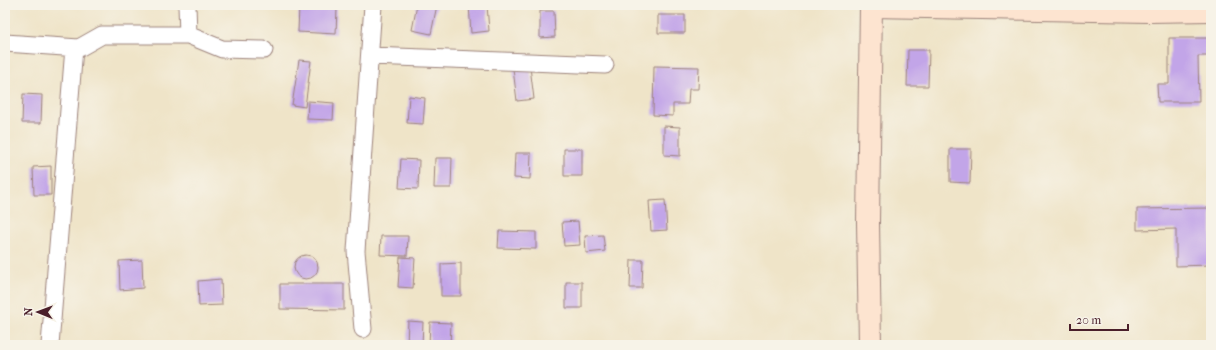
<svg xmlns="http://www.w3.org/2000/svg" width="1216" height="350" viewBox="0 0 1216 350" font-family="'IM FELL French Canon',serif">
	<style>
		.building { fill: #c2a5e8 }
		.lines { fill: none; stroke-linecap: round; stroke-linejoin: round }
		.street-casing { stroke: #9c827a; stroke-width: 19 }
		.secondary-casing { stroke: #9c827a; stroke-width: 24 }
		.street { stroke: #fff; stroke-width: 17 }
		.secondary { stroke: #fde4d0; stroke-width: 22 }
	</style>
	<rect width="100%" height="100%" fill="#f7f3e8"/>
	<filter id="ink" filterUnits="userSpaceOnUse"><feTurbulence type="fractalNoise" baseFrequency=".025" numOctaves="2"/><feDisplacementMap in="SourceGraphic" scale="8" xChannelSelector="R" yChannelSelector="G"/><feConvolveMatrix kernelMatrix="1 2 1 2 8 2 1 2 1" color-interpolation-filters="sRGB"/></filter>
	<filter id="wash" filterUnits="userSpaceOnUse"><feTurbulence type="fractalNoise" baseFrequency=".012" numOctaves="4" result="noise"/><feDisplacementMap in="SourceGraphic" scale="16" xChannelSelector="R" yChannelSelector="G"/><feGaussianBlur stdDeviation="0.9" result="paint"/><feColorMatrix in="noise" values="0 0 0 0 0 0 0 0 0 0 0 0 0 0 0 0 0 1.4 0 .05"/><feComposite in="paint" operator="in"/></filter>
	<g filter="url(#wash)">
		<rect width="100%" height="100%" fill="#efe4c8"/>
		<g id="blocks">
			<path class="building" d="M417,5H437L431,34L412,30Z
				M469,5H487L489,31L471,33Z
				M299,6L337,8L336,34L298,32Z
				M540,11H554L555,37L540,38Z
				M658,15H685V33H658Z
				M1169,38H1211V56H1198L1199,102H1158L1157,84H1169Z
				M908,50H929L928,86H907Z
				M299,60L311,61L305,107L292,105Z
				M654,66L699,67L698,89H689L688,104H673V116L653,115Z
				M530,67L534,99L517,101L513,69Z
				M23,94L42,95L41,123H22Z
				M409,96L425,98L423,124L407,123Z
				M308,101L334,103L333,120L307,119Z
				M664,126L680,127V156L664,155Z
				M564,149H582V176H564Z
				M950,149H971L970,183L950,182Z
				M515,153H531L530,179L514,178Z
				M435,158H452L451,188H434Z
				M401,159L419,160L418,189L399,188Z
				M51,166V195H34L33,167Z
				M665,200L667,230L651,231L649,201Z
				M1211,208V265L1176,266V229L1137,230V209Z
				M578,221L580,245L564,246L562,222Z
				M499,231L536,232V249L498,248Z
				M603,235L605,251L586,253L585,236Z
				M381,236H408L407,256L380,255Z
				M294 267a12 12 0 1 1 24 0a12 12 0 1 1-24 0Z
				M400,257L415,258L413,288L398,287Z
				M142,260L143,288L120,290L119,261Z
				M631,260H643L642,288H630Z
				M461,263V296H441V264Z
				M221,279L222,305L199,306L198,281Z
				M566,282H582V308H566Z
				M280,284H344V310L280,309Z
				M408,321L423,322L422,345L407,344Z
				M430,322L451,323L450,345H429Z"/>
		</g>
	</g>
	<g filter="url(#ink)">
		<use href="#blocks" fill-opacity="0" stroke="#9c827a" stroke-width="1"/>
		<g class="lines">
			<g class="street-casing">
				<path id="street" d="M187,5L188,35
					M5,43L79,48L102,35H188L222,49L264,50
					M371,56L605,65
					M363,329L356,251L373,5
					M50,345L74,48"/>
			</g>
			<g class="secondary-casing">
				<path id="secondary" d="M871,6L1149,11L1211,10
					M870,345L868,222L871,5"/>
			</g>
			<use href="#street" class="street"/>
			<use href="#secondary" class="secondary"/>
		</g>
	</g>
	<rect width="1216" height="350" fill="none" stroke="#f7f3e8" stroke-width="20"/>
	<g transform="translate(38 312) rotate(271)" stroke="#f7f3e8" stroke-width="3" paint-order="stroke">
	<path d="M0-3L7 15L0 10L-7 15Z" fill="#4a1f2b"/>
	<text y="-6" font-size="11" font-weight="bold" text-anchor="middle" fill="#4a1f2b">N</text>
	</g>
	<path d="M1070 324v6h58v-6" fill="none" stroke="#4a1f2b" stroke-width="2"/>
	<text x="1076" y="324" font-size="12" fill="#4a1f2b" stroke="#f7f3e8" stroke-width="3" paint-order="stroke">20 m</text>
</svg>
